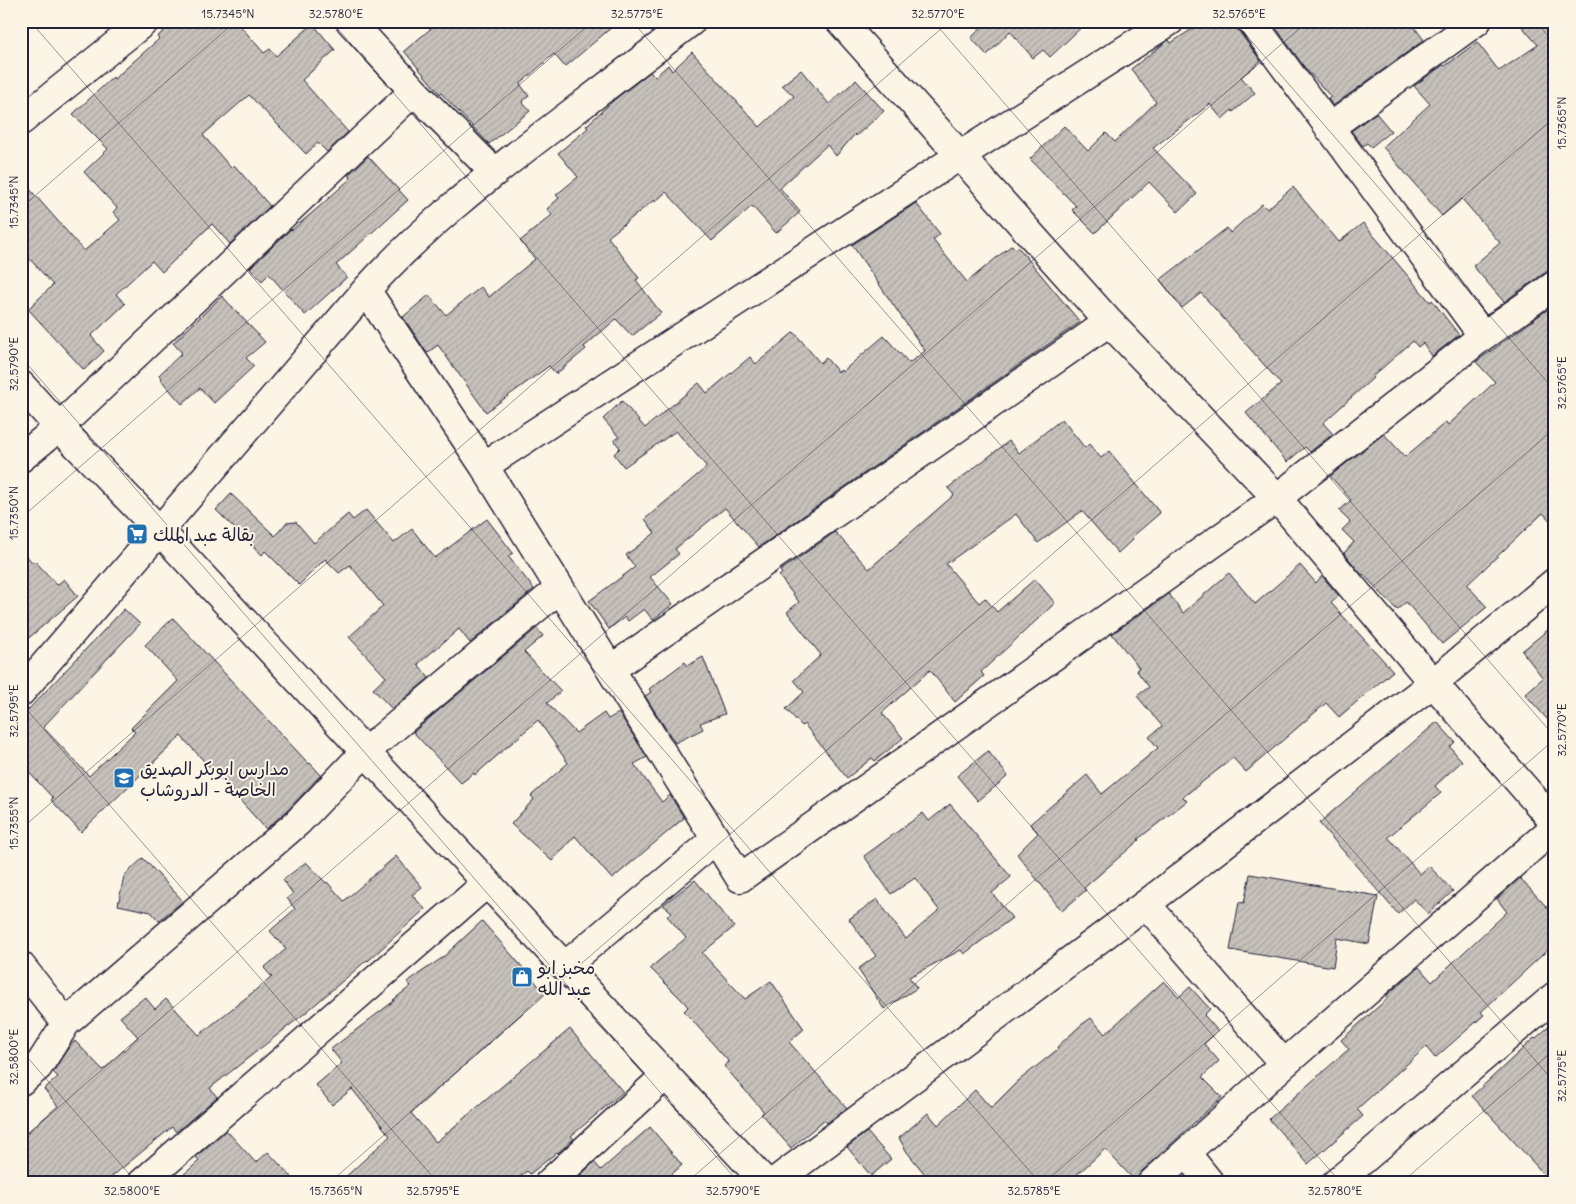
<svg xmlns="http://www.w3.org/2000/svg" width="1576" height="1204" viewBox="0 0 1576 1204" font-family="Delius,'Playpen Sans Arabic',sans-serif">
	<style>
		.building { fill: url(#building-hatch); stroke: #22223b }
		.lines { fill: none; stroke-linecap: round; stroke-linejoin: round }
		.street-casing { stroke: #22223b; stroke-width: 31 }
		.street { stroke: #fcf5e5; stroke-width: 28 }
		.ticks { fill: none; stroke: #22223b; stroke-width: 1; stroke-opacity: 0.45 }
		.labels { text-anchor: middle; dominant-baseline: central; stroke-width: 4; stroke-linejoin: round; paint-order: stroke }
		.poi-label { font-size: 18px; fill: #22223b; stroke: #fcf5e5; text-anchor: start }
		.neatline { fill: none; stroke: #22223b; stroke-width: 2 }
		.ticks-label { font-size: 12px; text-anchor: middle; fill: #22223b }
	</style>
	<defs>
		<pattern id="building-hatch" width="6" height="6" patternUnits="userSpaceOnUse" patternTransform="scale(1.25)"><rect width="6" height="6" fill="#c6c1bb"/><path d="M-1 1l2-2M0 6l6-6M5 7l2-2" fill="none" stroke="#aaa6a2"/></pattern>
	</defs>
	<rect width="100%" height="100%" fill="#fcf5e5"/>
	<filter id="ink" filterUnits="userSpaceOnUse"><feTurbulence type="fractalNoise" baseFrequency=".02" numOctaves="2"/><feDisplacementMap in="SourceGraphic" scale="10" xChannelSelector="R" yChannelSelector="G"/><feConvolveMatrix kernelMatrix="1 2 1 2 8 2 1 2 1" color-interpolation-filters="sRGB"/></filter>
	<g filter="url(#ink)">
		<path class="building" d="M175,21H236L264,53L270,49L276,56L313,24L335,50L302,80L348,132L327,152L318,143L306,154L249,95L203,135L231,168L234,165L270,206L230,244L212,224L162,272L152,261L116,294L125,304L91,336L104,351L84,370L28,309L53,285L21,249V179L84,251L120,220L113,212L117,208L84,172L108,149L73,114L113,77L114,79L159,39L157,37Z
			M440,21H619L565,67L554,54L520,84L529,96L522,102L530,111L489,144L441,93L440,94L404,51Z
			M988,21H1088L1050,57L1043,50L1033,58L1010,31L987,55L971,38Z
			M1204,21H1236L1238,30L1261,61L1241,77L1255,93L1233,112L1232,110L1222,119L1210,104L1153,148L1197,194L1178,212L1149,182L1095,233L1072,210L1076,206L1030,159L1064,126L1088,151L1106,133L1115,142L1156,102L1131,69L1163,44L1169,40L1171,43Z
			M1271,21H1410L1424,40L1333,106L1328,99L1331,97L1305,68Z
			M1517,21H1555V270L1546,272L1504,302L1473,266L1500,243L1462,199L1442,216L1383,147L1430,104L1414,86L1443,65L1445,66L1477,42L1499,71L1538,45Z
			M692,52L760,127L794,96L782,85L801,70L829,104L856,80L884,111L856,136L855,134L836,156L827,145L780,188L800,212L776,233L752,206L712,241L666,192L655,202L654,200L608,237L639,278L636,280L661,313L632,336L616,319L584,347L586,349L556,374L549,366L486,412L438,345L427,353L403,317L429,295L446,315L481,287L489,297L535,259L520,241L552,215L547,209L559,198L556,195L578,177L558,153L588,128L586,126L614,100L650,72L655,77L668,65L672,71Z
			M1376,113L1391,131L1371,147L1367,143L1363,146L1351,131Z
			M368,156L408,200L336,265L347,277L305,315L269,274L262,281L250,268L291,229L292,230L319,207L351,178L348,175Z
			M1293,187L1339,242L1363,223L1430,302L1432,300L1459,335L1432,356L1423,343L1418,347L1413,341L1372,377L1373,378L1323,423L1333,434L1310,452L1305,447L1287,462L1246,413L1281,384L1201,293L1182,308L1160,280L1227,228L1230,233L1262,204L1267,209Z
			M916,203L940,234L933,240L967,282L1012,245L1015,249L1018,247L1080,322L759,547L725,508L675,549L679,554L650,577L673,604L653,620L644,609L628,621L625,617L609,629L589,601L635,567L626,555L655,533L645,519L707,467L676,431L624,467L614,454L620,448L614,440L619,437L603,419L622,401L645,428L699,383L707,393L750,357L756,364L794,332L820,363L826,358L838,372L841,370L842,372L884,336L909,363L925,351L852,245Z
			M222,296L265,342L246,358L254,366L214,403L200,388L182,404L161,380L162,379L159,375L182,353L173,343Z
			M1555,304V526L1543,513L1467,585L1487,607L1442,644L1406,602L1397,610L1363,574L1362,575L1344,553L1354,542L1342,530L1350,522L1339,511L1351,500L1330,476L1384,434L1405,457L1446,422L1448,425L1495,382L1476,362Z
			M1062,419L1085,448L1089,444L1101,458L1109,451L1160,513L1132,537L1133,539L1118,553L1082,511L1038,543L1016,514L946,564L979,603L985,598L997,612L1035,579L1055,603L981,672L984,676L955,702L930,670L882,713L903,738L875,761L872,758L847,778L804,724L802,726L786,709L804,692L794,680L821,655L787,612L799,602L779,576L782,573L780,571L835,532L869,569L954,495L948,488L1009,441L1019,453Z
			M231,494L275,536L286,523L296,522L314,543L348,514L353,520L366,510L394,543L412,529L435,558L487,519L513,553L508,556L534,589L470,643L459,629L418,664L429,678L392,709L373,689L386,677L349,637L383,606L350,565L339,573L325,559L299,585L265,551L262,555L216,510Z
			M21,550L33,563L35,561L57,585L64,579L78,596L24,642L21,639V619L25,615L21,611Z
			M1300,565L1316,583L1322,576L1339,596L1331,603L1393,671L1339,717L1326,703L1246,772L1233,758L1183,797L1187,801L1138,839L1139,840L1084,888L1086,890L1062,911L1017,854L1038,833L1030,824L1087,775L1102,794L1158,748L1149,737L1162,726L1137,696L1149,687L1136,670L1139,668L1112,634L1169,594L1183,613L1229,573L1255,604Z
			M124,609L140,624L43,727L89,776L135,732L131,728L178,681L145,645L173,618L309,764L310,763L321,775L287,811L266,829L181,736L81,832L51,800L53,798L21,764V707H25L28,710Z
			M1555,624V728L1525,694L1543,678L1522,651Z
			M537,628L543,636L524,652L561,691L547,703L576,733L604,713L608,719L619,713L647,757L634,764L662,802L670,795L684,818L612,879L575,836L552,861L511,824L534,799L531,796L568,763L538,720L475,775L474,773L461,783L413,732Z
			M703,657L725,714L700,723L703,729L675,743L645,696L651,692L649,689L685,662L687,666Z
			M1437,722L1455,742L1450,747L1462,761L1435,786L1441,793L1388,837L1420,874L1429,866L1453,891L1428,914L1414,899L1398,914L1319,823Z
			M988,751L1008,776L978,801L957,776Z
			M950,804L1011,877L992,893L1012,918L964,954L961,950L909,977L917,988L884,1009L858,969L876,956L849,919L877,899L906,939L939,910L915,878L891,894L864,856L923,813L929,821Z
			M396,856L422,887L412,895L425,909L368,961L367,960L304,1014L210,1088L217,1097L176,1132L172,1127L104,1183H21V1138L58,1106L44,1089L58,1077L53,1072L70,1045L75,1041L103,1070L138,1037L120,1017L145,997L155,1009L166,999L199,1035L272,977L264,968L286,949L270,931L295,909L287,898L293,894L283,880L306,862L326,883L327,882L344,901Z
			M143,858L183,901L159,921L151,912L118,905L124,876Z
			M1250,874L1378,896L1369,944L1337,938L1333,967L1230,950L1239,902L1244,903Z
			M1520,878L1555,916V943L1481,1012L1484,1015L1435,1058L1426,1047L1357,1109L1363,1116L1308,1164L1269,1119L1349,1049L1341,1040L1387,999V995L1419,967L1432,982L1507,912L1497,899Z
			M695,880L734,927L702,953L745,999L771,981L804,1029L789,1042L847,1108L827,1123L824,1120L791,1148L761,1114L764,1112L724,1066L729,1062L684,1011L688,1007L684,1002L650,968L686,938L667,916L672,912L663,905Z
			M482,921L545,993L411,1113L436,1142L570,1029L623,1092L571,1136L574,1139L558,1153L557,1152L530,1174L527,1171L512,1183H339L390,1136L352,1089L332,1105L316,1085L342,1063L331,1049L394,1001L393,1000L411,986L407,982L442,958Z
			M1164,981L1179,997L1190,987L1210,1009L1204,1015L1218,1031L1204,1044L1219,1061L1202,1077L1222,1097L1142,1171L1137,1178V1183L1105,1149L1068,1183H932L907,1152L899,1138L928,1113L938,1125L975,1090L991,1108L1017,1082L1058,1049L1057,1047L1081,1025L1091,1018L1105,1034Z
			M1555,1021V1183H1552L1472,1096L1534,1038L1535,1039Z
			M650,1127L682,1165L662,1183H584L579,1177L594,1162L601,1170Z
			M226,1130L256,1163L268,1152L297,1183H174L199,1161L196,1157Z
			M867,1132L891,1159L871,1176L847,1147Z"/>
		<g class="lines">
			<g class="street-casing">
				<path id="street" d="M350,21L414,91L494,172
					M840,21L1109,322L1277,498L1433,683L1555,823
					M1251,21L1483,336
					M21,121L145,21
					M1329,128L1477,21
					M366,290L484,466L740,878L1277,498L1483,336L1555,285
					M21,385L59,427L160,531L766,1183
					M21,458L59,427L414,91
					M484,466L961,155L1170,21
					M611,669L1109,322
					M21,692L366,290C422,228 486,178 552,128C599,92 645,57 692,21
					M1146,904L1284,1064
					M21,966L66,1023
					M565,966L716,839
					M21,1081L38,1067L66,1023L298,822L365,752L560,588
					M1186,1153L1210,1183
					M142,1183L487,883
					M549,1183L666,1075
					M773,1183L1146,904L1433,683L1555,582
					M1152,1183L1284,1064L1555,827
					M1336,1183L1555,996"/>
			</g>
			<use href="#street" class="street"/>
		</g>
	</g>
	<path class="ticks" d="M30,21L1040,1183M331,21L1341,1183M632,21L1555,1083M933,21L1555,737M1234,21L1555,391M1535,21L1555,44M21,208L236,21M21,357L739,1183M21,518L593,21M21,703L438,1183M21,829L950,21M21,1050L137,1183M21,1140L1308,21M329,1183L1555,117M686,1183L1555,428M1044,1183L1555,739M1401,1183L1555,1049"/>
	<defs>
		<g id="supermarket-square" transform="scale(1.125)"><rect x="-9" y="-9" width="18" height="18" rx="4" fill="#1f6fb2" stroke="#fcf5e5"/><path d="M-6-5.5h2.5l.6 2H6L4.5 2H-2.5L-4.4-4H-6ZM-1.5 3.2a1.3 1.3 0 1 0 .1 0ZM3 3.2a1.3 1.3 0 1 0 .1 0Z" fill="#fff"/></g>
		<g id="school-square" transform="scale(1.125)"><rect x="-9" y="-9" width="18" height="18" rx="4" fill="#1f6fb2" stroke="#fcf5e5"/><path d="M0-5L7-2L0 1L-7-2ZM-4 1L0 2.5L4 1V4Q0 6-4 4Z" fill="#fff"/></g>
		<g id="shop-square" transform="scale(1.125)"><rect x="-9" y="-9" width="18" height="18" rx="4" fill="#1f6fb2" stroke="#fcf5e5"/><path d="M-5-2.5h2.3a2.7 3.5 0 0 1 5.4 0H5L5.5 6h-11ZM-1.5-2.5h3a1.5 2.3 0 0 0-3 0Z" fill="#fff"/></g>
	</defs>
	<g fill-rule="evenodd">
		<use href="#supermarket-square" x="137" y="534"/>
		<use href="#school-square" x="124" y="778"/>
		<use href="#shop-square" x="522" y="977"/>
	</g>
	<g class="labels">
		<g class="poi-label">
			<text x="153" y="534">بقالة عبد الملك</text>
			<text x="140" y="768">مدارس ابوبكر الصديق<tspan x="140" dy="21">الخاصة - الدروشاب</tspan></text>
			<text x="538" y="967">مخبز ابو<tspan x="538" dy="21">عبد الله</tspan></text>
		</g>
	</g>
	<rect width="1576" height="1204" fill="none" stroke="#fcf5e5" stroke-width="55"/>
	<rect x="28" y="28" width="1520" height="1148" class="neatline"/>
	<g class="ticks-label">
		<text x="228" y="18">15.7345°N</text>
		<text x="336" y="18">32.5780°E</text>
		<text x="637" y="18">32.5775°E</text>
		<text x="938" y="18">32.5770°E</text>
		<text x="1239" y="18">32.5765°E</text>
		<text transform="translate(1562 123) rotate(-90)" y="4">15.7365°N</text>
		<text transform="translate(14 202) rotate(-90)" y="4">15.7345°N</text>
		<text transform="translate(14 364) rotate(-90)" y="4">32.5790°E</text>
		<text transform="translate(1562 383) rotate(-90)" y="4">32.5765°E</text>
		<text transform="translate(14 513) rotate(-90)" y="4">15.7350°N</text>
		<text transform="translate(14 711) rotate(-90)" y="4">32.5795°E</text>
		<text transform="translate(1562 730) rotate(-90)" y="4">32.5770°E</text>
		<text transform="translate(14 823) rotate(-90)" y="4">15.7355°N</text>
		<text transform="translate(14 1057) rotate(-90)" y="4">32.5800°E</text>
		<text transform="translate(1562 1076) rotate(-90)" y="4">32.5775°E</text>
		<text x="132" y="1195">32.5800°E</text>
		<text x="336" y="1195">15.7365°N</text>
		<text x="433" y="1195">32.5795°E</text>
		<text x="733" y="1195">32.5790°E</text>
		<text x="1034" y="1195">32.5785°E</text>
		<text x="1335" y="1195">32.5780°E</text>
	</g>
</svg>
